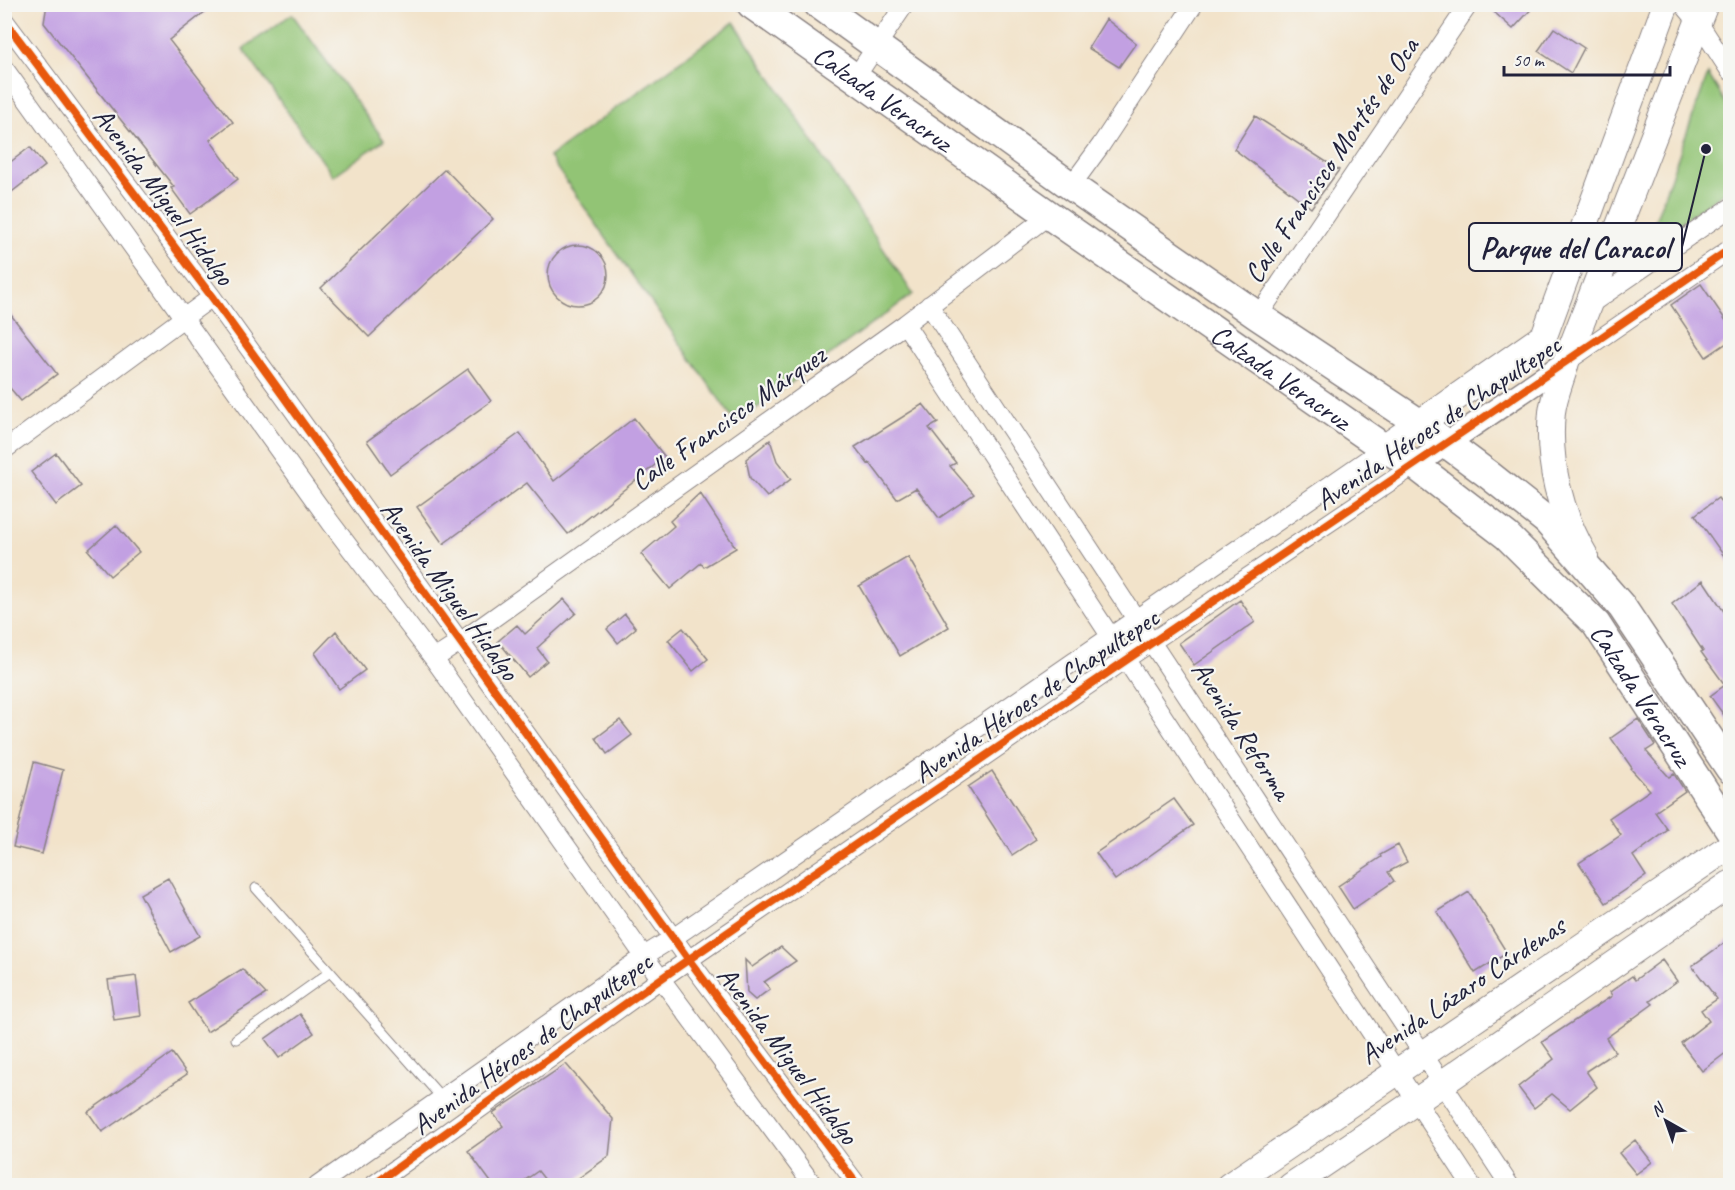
<svg xmlns="http://www.w3.org/2000/svg" width="1735" height="1190" viewBox="0 0 1735 1190" font-family="Caveat,sans-serif">
	<style>
		.green { fill: #92c475; stroke: #5a7358; stroke-width: 1.5 }
		.building { fill: #c2a0e2 }
		.lines { fill: none; stroke-linecap: round; stroke-linejoin: round }
		.service-casing { stroke: #8a8282; stroke-width: 11 }
		.minor-casing { stroke: #8a8282; stroke-width: 20 }
		.tertiary-casing { stroke: #8a8282; stroke-width: 25 }
		.secondary-casing { stroke: #8a8282; stroke-width: 28 }
		.primary-casing { stroke: #8a8282; stroke-width: 31 }
		.service { stroke: #fff; stroke-width: 9 }
		.minor { stroke: #fff; stroke-width: 18 }
		.tertiary { stroke: #fff; stroke-width: 22 }
		.secondary { stroke: #fff; stroke-width: 26 }
		.primary { stroke: #fff; stroke-width: 28 }
		.cycleway-casing { stroke: #f6f6f2; stroke-width: 11 }
		.cycleway { stroke: #e8590c; stroke-width: 8 }
		.labels { text-anchor: middle; dominant-baseline: central; stroke-width: 4.5; stroke-linejoin: round; paint-order: stroke }
		.street-label { font-size: 28px; fill: #22223b; stroke: #f6f6f2 }
		.leader { fill: none; stroke: #22223b; stroke-width: 2 }
		.callout-dot { fill: #22223b; stroke: #f6f6f2; stroke-width: 2 }
		.callout { fill: #f6f6f2; stroke: #22223b; stroke-width: 2 }
		.callout-label { font-size: 30px; text-anchor: middle; font-weight: bold; fill: #22223b }
	</style>
	<rect width="100%" height="100%" fill="#f6f6f2"/>
	<filter id="ink" filterUnits="userSpaceOnUse"><feTurbulence type="fractalNoise" baseFrequency=".0167" numOctaves="2"/><feDisplacementMap in="SourceGraphic" scale="12" xChannelSelector="R" yChannelSelector="G"/><feConvolveMatrix kernelMatrix="1 2 1 2 8 2 1 2 1" color-interpolation-filters="sRGB"/></filter>
	<filter id="wash" filterUnits="userSpaceOnUse"><feTurbulence type="fractalNoise" baseFrequency=".008" numOctaves="4" result="noise"/><feDisplacementMap in="SourceGraphic" scale="24" xChannelSelector="R" yChannelSelector="G"/><feGaussianBlur stdDeviation="1.35" result="paint"/><feColorMatrix in="noise" values="0 0 0 0 0 0 0 0 0 0 0 0 0 0 0 0 0 1.4 0 .05"/><feComposite in="paint" operator="in"/></filter>
	<g filter="url(#wash)">
		<rect width="100%" height="100%" fill="#f2e3ca"/>
		<path class="green" d="M292,14L384,140L333,176L243,49Z
			M734,22L913,294L736,423L549,157Z
			M1708,74L1730,110V188L1646,246Z"/>
		<g id="blocks">
			<path class="building" d="M47,4H215L169,40L233,122L210,140L238,179L190,214L171,188L174,187L44,23Z
				M1485,4H1536L1513,29Z
				M1106,19L1136,43L1119,67L1088,48Z
				M1554,28L1584,48L1571,73L1538,51Z
				M1255,116L1339,170L1311,208L1234,149Z
				M30,147L45,166L4,198V167Z
				M445,169L493,219L369,337L321,288Z
				M548 275a30 30 0 1 1 60 0a30 30 0 1 1-60 0Z
				M1701,284L1731,328V340L1706,357L1671,305Z
				M4,306L57,374L21,401L4,381Z
				M468,369L491,401L390,474L367,441Z
				M923,404L938,423L929,428L956,463L950,466L974,494L939,518L916,488L897,499L870,463L868,464L855,447Z
				M634,418L665,457L568,534L527,483L443,544L417,507L520,433L554,481Z
				M770,440L777,461L791,479L767,497L750,478L746,459Z
				M56,453L81,486L56,505L31,472Z
				M700,493L736,548L704,567L701,563L670,589L641,554L674,526L670,521Z
				M1718,498L1731,515V566L1695,515Z
				M116,525L139,552L110,576L88,550Z
				M908,557L949,627L900,656L859,586Z
				M1703,580L1731,622V725L1710,696L1725,685L1701,652L1703,651L1672,604Z
				M564,599L576,613L537,648L547,661L528,677L498,641L517,625L525,634Z
				M1240,600L1255,622L1194,665L1179,643Z
				M625,614L636,628L618,643L607,629Z
				M683,628L708,659L693,671L668,640Z
				M336,631L365,670L339,689L315,653Z
				M1638,719L1655,745L1646,751L1669,777L1674,774L1685,791L1655,812L1668,830L1633,856L1646,876L1606,903L1579,863L1621,835L1609,818L1650,790L1631,769L1632,768L1611,738Z
				M620,720L632,735L607,754L596,738Z
				M34,762L63,770L42,854L13,847Z
				M992,771L1036,839L1012,855L968,787Z
				M1174,799L1193,825L1115,880L1096,853Z
				M1398,845L1407,862L1388,872L1394,881L1353,909L1338,886L1381,857L1380,855Z
				M168,878L200,936L171,952L140,894Z
				M1469,892L1507,953L1475,973L1437,912Z
				M1731,938V1049L1702,1071L1681,1043L1709,1021L1701,1010L1717,999L1692,966Z
				M781,947L796,961L764,982L770,989L755,1000L747,993L745,960L752,967Z
				M1662,960L1677,981L1650,1001L1653,1004L1606,1038L1615,1052L1586,1071L1597,1087L1570,1109L1552,1094L1534,1108L1518,1087L1554,1059L1542,1042L1612,996L1610,992L1632,976L1635,980Z
				M242,969L266,994L207,1032L188,1003Z
				M136,976L141,1016L114,1020L108,980Z
				M300,1014L314,1033L279,1058L265,1039Z
				M172,1053L187,1074L102,1132L88,1112Z
				M566,1064L613,1119L609,1156L569,1185H549L538,1171L518,1185H493L468,1151L503,1126L493,1113Z
				M1635,1140L1652,1162L1636,1174L1619,1153Z"/>
		</g>
	</g>
	<g filter="url(#ink)">
		<use href="#blocks" fill-opacity="0" stroke="#8a8282" stroke-width="1.5"/>
		<g class="lines">
			<g class="service-casing">
				<path id="service" d="M256,888L441,1097
					M236,1039L330,972"/>
			</g>
			<g class="minor-casing">
				<path id="minor" d="M1683,4L1698,22L1730,71
					M4,20L212,297L689,960L858,1186
					M4,68L331,523L434,659L644,956L814,1186
					M855,78L905,4
					M1071,186L1101,145L1194,4
					M929,305L1510,1186
					M1589,305L1730,208
					M1258,316L1469,4
					M905,324L1472,1186
					M1566,362L1730,249
					M4,450L212,297
					M434,659L460,642L905,324L1049,215
					M317,1186L644,956L673,938L1384,448
					M372,1186L662,978L1126,659L1415,465"/>
			</g>
			<g class="tertiary-casing">
				<path id="tertiary" d="M1415,465L1566,362"/>
			</g>
			<g class="secondary-casing">
				<path id="secondary" d="M1384,448L1544,336L1666,4
					M1585,556C1560,514 1547,461 1552,412C1554,395 1562,378 1566,362L1705,4
					M1229,1186L1730,846
					M1291,1186L1443,1083L1730,884"/>
			</g>
			<g class="primary-casing">
				<g id="primary">
					<path id="s1" d="M751,4L1049,215L1384,448L1415,465L1507,536L1596,624L1730,830"/>
					<path d="M818,4L1071,186L1258,316L1419,423L1489,475L1547,521L1622,607L1730,769"/>
				</g>
			</g>
			<use href="#service" class="service"/>
			<use href="#minor" class="minor"/>
			<use href="#tertiary" class="tertiary"/>
			<use href="#secondary" class="secondary"/>
			<use href="#primary" class="primary"/>
			<g class="cycleway-casing">
				<path id="cycleway" d="M4,20L212,297L689,960L858,1186
					M372,1186C469,1116 565,1046 662,978C1016,732 1375,494 1730,249"/>
			</g>
			<use href="#cycleway" class="cycleway"/>
		</g>
	</g>
	<g class="labels">
		<g class="street-label">
			<text stroke="none"><textPath href="#s1" startOffset="162">Calzada Veracruz</textPath></text>
			<text transform="translate(1331 160) rotate(-56)">Calle Francisco Montés de Oca</text>
			<text transform="translate(164 196) rotate(53)">Avenida Miguel Hidalgo</text>
			<text stroke="none"><textPath href="#s1" startOffset="648">Calzada Veracruz</textPath></text>
			<text transform="translate(728 418) rotate(-35)">Calle Francisco Márquez</text>
			<text transform="translate(1438 422) rotate(-34)">Avenida Héroes de Chapultepec</text>
			<text transform="translate(450 590) rotate(54)">Avenida Miguel Hidalgo</text>
			<text transform="translate(1036 695) rotate(-34)">Avenida Héroes de Chapultepec</text>
			<text stroke="none"><textPath href="#s1" startOffset="1134">Calzada Veracruz</textPath></text>
			<text transform="translate(1242 730) rotate(57)">Avenida Reforma</text>
			<text transform="translate(1462 990) rotate(-34)">Avenida Lázaro Cárdenas</text>
			<text transform="translate(532 1043) rotate(-36)">Avenida Héroes de Chapultepec</text>
			<text transform="translate(788 1055) rotate(53)">Avenida Miguel Hidalgo</text>
		</g>
	</g>
	<path class="leader" d="M1706 149L1682 247"/>
	<circle class="callout-dot" cx="1706" cy="149" r="6"/>
	<rect class="callout" x="1469" y="223" width="213" height="48" rx="6"/>
	<g class="callout-label">
		<text x="1575" y="258">Parque del Caracol</text>
	</g>
	<rect width="1735" height="1190" fill="none" stroke="#f6f6f2" stroke-width="24"/>
	<g transform="translate(1666 1121) rotate(320)" stroke="#f6f6f2" stroke-width="4.5" paint-order="stroke">
	<path d="M0-4.5L10 22L0 15L-10 22Z" fill="#22223b"/>
	<text y="-9" font-size="16" font-weight="bold" text-anchor="middle" fill="#22223b">N</text>
	</g>
	<path d="M1504 66v9h166v-9" fill="none" stroke="#22223b" stroke-width="3"/>
	<text x="1513" y="66" font-size="18" fill="#22223b" stroke="#f6f6f2" stroke-width="4.5" paint-order="stroke">50 m</text>
</svg>
